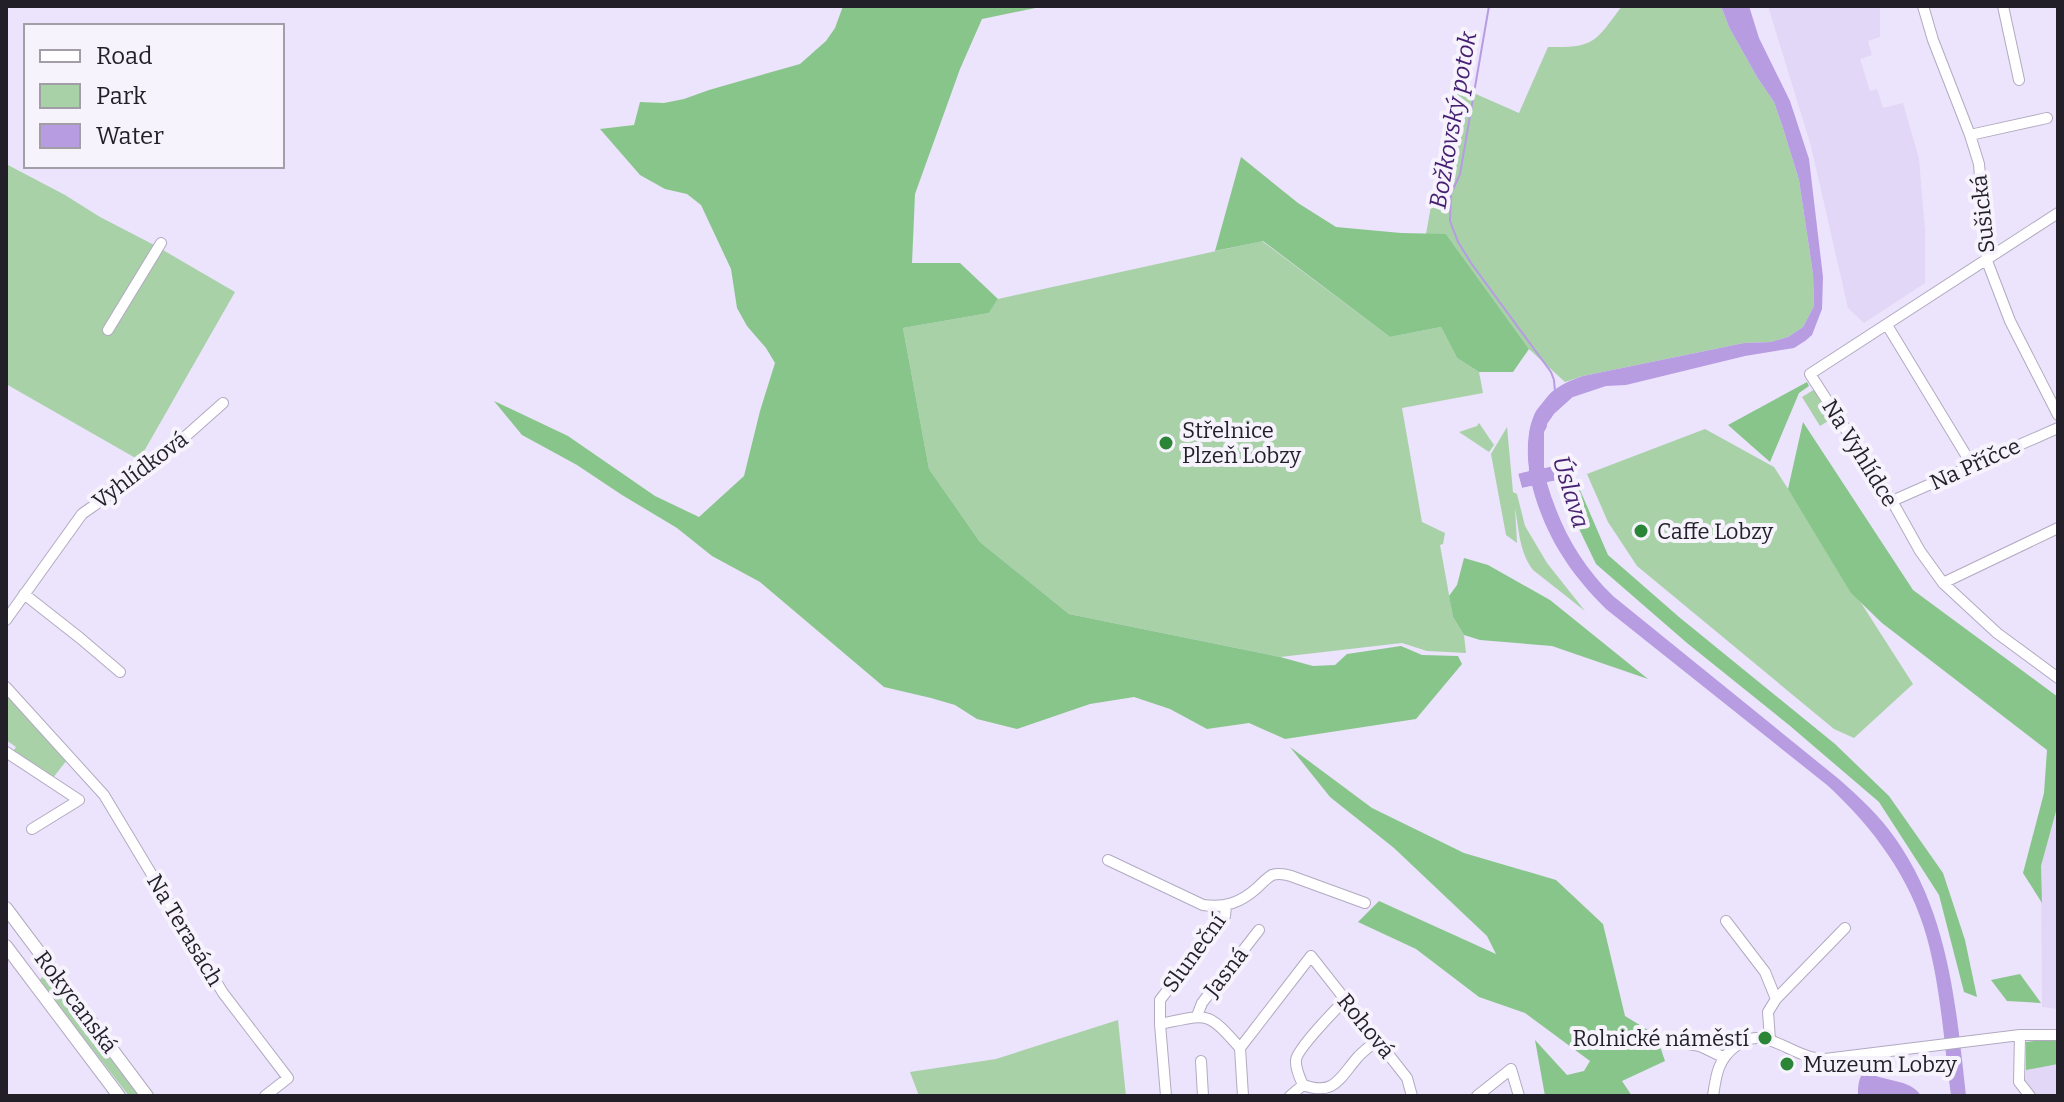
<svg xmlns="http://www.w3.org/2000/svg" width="2064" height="1102" viewBox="0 0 2064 1102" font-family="Bitter,serif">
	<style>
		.built { fill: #e2d7f6 }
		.green { fill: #a8d1a8 }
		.forest { fill: #88c58a }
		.water { fill: #b79ce2 }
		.pier { fill: #ece3fc }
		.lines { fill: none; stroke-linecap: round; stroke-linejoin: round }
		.stream { stroke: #b79ce2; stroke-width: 2 }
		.minor-casing { stroke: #b2aac1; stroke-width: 12 }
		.major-casing { stroke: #b2aac1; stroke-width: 14 }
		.minor { stroke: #fff; stroke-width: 10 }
		.major { stroke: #fff; stroke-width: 12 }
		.poi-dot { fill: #2a8536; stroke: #f6f3fd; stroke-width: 3 }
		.labels { text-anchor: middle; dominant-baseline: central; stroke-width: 8; stroke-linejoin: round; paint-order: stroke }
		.street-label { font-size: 22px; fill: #221f28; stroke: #f6f3fd }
		.poi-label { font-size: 22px; fill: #221f28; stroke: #f6f3fd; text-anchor: start }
		.water-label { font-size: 24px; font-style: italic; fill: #461f70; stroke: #f6f3fd }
	</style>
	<rect width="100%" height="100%" fill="#ece3fc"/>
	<path class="built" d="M1768,6H1880V37L1868,41L1872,55L1860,59L1870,91L1877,89L1883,108L1903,103L1919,159L1925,231V283L1864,323L1848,308L1811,146Z
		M2058,804V1009L2042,1007L2041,866Z
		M2058,1064V1096H2036L2025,1085L2026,1070Z"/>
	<path class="green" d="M1622,6H1721L1729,27L1757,77L1774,102L1782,125L1799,180L1813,274L1814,306L1803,327L1788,337L1771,342L1744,343L1583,376L1565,382L1529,349L1446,234H1426L1453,84L1519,113L1548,47C1595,48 1595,42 1622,6Z
		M6,164L65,195L100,217L156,246L235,292L139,460L6,384Z
		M1262,241L1390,337L1441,327L1457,358L1479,372L1483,393L1402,408L1422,522L1445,533L1443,544L1440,545L1453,617L1464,635L1466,653L1427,651L1402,643L1280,657L1069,614L980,542L929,469L903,328L989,313L998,299Z
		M1815,389L1833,418L1820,426L1802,397Z
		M1479,423L1494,445L1489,452L1459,432L1477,426Z
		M1507,427L1513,492L1517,494L1525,526L1547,563L1585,611L1533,570C1519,552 1519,529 1515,508L1517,543L1506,535L1491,454Z
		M1705,429L1774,467L1913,684L1854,738L1834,729L1637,566L1608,522L1587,474Z
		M6,690L67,760L52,779L12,753L16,747L6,740Z
		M43,976L102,1045L140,1096H129L39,981Z
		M1118,1020L1126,1096H919L910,1072L996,1059Z"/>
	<path class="forest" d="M843,6H1045L982,19L960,69L915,194L912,263H960L998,299L989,313L903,328L929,469L980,542L1069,614L1280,657L1313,666L1335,665L1347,654L1401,646L1422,655L1458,656L1462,664L1416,719L1285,739L1249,723L1207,729L1170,709L1134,697L1090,704L1017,729L977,719L955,705L931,698L884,687L760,582L712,556L677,528L622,495L577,465L522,435L494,401L568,436L655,496L699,517L744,476L760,411L775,363L766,348L747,326L737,308L731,269L701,205L687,194L665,189L640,175L600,129L634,125L640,102L664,103L684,99L709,90L800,64L826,41L835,28Z
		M1241,157L1298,203L1336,227L1401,233L1446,234L1529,349L1513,372H1479L1457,358L1441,327L1390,337L1263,241L1215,251Z
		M1807,382L1809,386L1799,393L1770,462L1728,425Z
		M1803,422L1913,590L2058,697V804L2041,866L2042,903L2023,873L2044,793L2047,750L1882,623L1851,593L1788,489Z
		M1574,476L1608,555L1679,617L1835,744L1889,796L1943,873L1965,940L1977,997L1964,992L1939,895L1879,802L1789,725L1687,643L1596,564L1569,508L1563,478Z
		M1464,558L1488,565L1550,600L1648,679L1552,646L1480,640L1464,635L1453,617L1449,596L1457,585Z
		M1290,747L1372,808L1464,853L1556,880L1603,924L1625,1016L1656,1035L1665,1061L1622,1081L1632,1096H1545L1535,1040L1567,1075L1584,1071L1590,1061L1525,1013L1479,997L1416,949L1358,922L1379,901L1496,954L1487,936L1394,848L1330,797Z
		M2020,974L2041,1003L2007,1001L1991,980Z
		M2043,1040H2058V1064L2026,1070V1042Z"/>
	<path class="water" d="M1721,6H1749L1759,38L1790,101L1809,159L1823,277L1822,309L1812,335L1805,341L1794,348L1745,356L1626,385L1606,386L1573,397L1554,414L1547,424L1545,468L1555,465L1558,480L1547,483C1560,527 1580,564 1613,596L1840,780C1860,798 1880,816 1895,838C1949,914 1956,1006 1966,1096H1951C1944,1043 1941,989 1927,938C1911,878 1872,826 1827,785L1606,609C1569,572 1546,537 1532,486L1522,488L1518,473L1529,471C1524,423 1534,392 1583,376L1744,343L1771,342L1788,337L1803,327L1814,306L1813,274L1799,180L1782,125L1774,102L1757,77L1729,27Z
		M1865,1071C1881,1082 1911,1078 1921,1096H1858C1858,1087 1858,1077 1865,1071Z"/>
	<path class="pier" d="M1553,386L1552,391L1535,412L1529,427L1527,454L1529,471L1518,474L1522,488L1532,486L1536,502L1532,503L1529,491L1521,492L1518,490L1514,473L1517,470L1525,468L1523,437L1529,415L1536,403Z
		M1573,397L1574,399L1557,416L1548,433V463H1558L1562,480L1560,484L1552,485L1556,497L1552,498L1547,482L1558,480L1555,466L1544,468V432L1554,414Z"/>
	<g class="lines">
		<path class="stream" d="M1489,6L1460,174L1451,194L1450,221L1458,242L1471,263L1551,372L1554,380L1555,392"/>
		<g class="minor-casing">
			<path id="minor" d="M1923,6L1933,40L1970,135L1979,164L1987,261L2010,321L2058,415
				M2003,6L2019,80
				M1970,135L2047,118
				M2058,213L1810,374L1892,501L1920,551L1943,583L1997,633L2058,678
				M1887,325L1972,465
				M108,330L161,243
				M1892,501L2058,428
				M1943,583L2058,528
				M24,594L80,638L120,672
				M6,620L82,514L160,459L223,403
				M6,687L104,795L223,993L288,1078L265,1096
				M6,752L79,800L32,829
				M1108,860L1203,905C1225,908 1240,903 1257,888C1261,884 1267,878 1272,875C1278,873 1285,874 1291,876L1365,903
				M1726,921L1765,972L1776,999L1768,1012L1770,1040
				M1776,999L1845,928
				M1197,1016L1202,1003L1259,930
				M1160,1024C1209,1014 1206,1010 1240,1048
				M2020,1035L2019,1082L2030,1096
				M1672,1041L1700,1046L1723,1057
				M1201,1061L1203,1096
				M1303,1085C1300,1078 1295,1068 1296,1060C1297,1049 1336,1009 1345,1000
				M1303,1085C1334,1096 1339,1079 1357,1058C1363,1051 1370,1046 1378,1040
				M1166,1096L1160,1024V1000L1225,916L1226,906
				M1243,1096L1240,1048L1311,956L1407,1078L1412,1096
				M1290,1096L1303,1085
				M1477,1096L1511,1069L1519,1096
				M1713,1096C1716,1075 1718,1059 1736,1046C1765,1022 1791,1059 1825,1059L2020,1035H2058"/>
		</g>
		<g class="major-casing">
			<path id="major" d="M6,908L147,1096
				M6,946L119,1096"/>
		</g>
		<use href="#minor" class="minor"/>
		<use href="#major" class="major"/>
	</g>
	<g class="poi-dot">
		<circle cx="1166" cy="443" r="8"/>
		<circle cx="1641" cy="531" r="8"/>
		<circle cx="1765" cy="1038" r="8"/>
		<circle cx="1787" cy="1064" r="8"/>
	</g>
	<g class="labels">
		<g class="street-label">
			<text transform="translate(1983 214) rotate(-96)">Sušická</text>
			<text transform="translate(1860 453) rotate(58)">Na Vyhlídce</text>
			<text transform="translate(1975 464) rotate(-24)">Na Příčce</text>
			<text transform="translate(140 470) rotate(-37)">Vyhlídková</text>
			<text transform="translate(185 930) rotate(59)">Na Terasách</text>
			<text transform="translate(1194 953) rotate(-54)">Sluneční</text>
			<text transform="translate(1226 972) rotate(-52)">Jasná</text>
			<text transform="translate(76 1002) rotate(53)">Rokycanská</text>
			<text transform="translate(1366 1026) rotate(51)">Rohová</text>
		</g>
		<g class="poi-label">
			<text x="1182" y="430">Střelnice<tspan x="1182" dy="25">Plzeň Lobzy</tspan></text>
			<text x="1657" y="531">Caffe Lobzy</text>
			<text x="1749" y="1038" text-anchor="end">Rolnické náměstí</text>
			<text x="1803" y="1064">Muzeum Lobzy</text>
		</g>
		<g class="water-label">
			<text transform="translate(1453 120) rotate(-80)">Božkovský potok</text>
			<text transform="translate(1571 492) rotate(73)">Úslava</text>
		</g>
	</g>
	<rect width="2064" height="1102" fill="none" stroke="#221f28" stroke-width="16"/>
	<rect x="24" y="24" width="260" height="144" fill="#f6f3fd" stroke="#a19ea8" stroke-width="2"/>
	<rect x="40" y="50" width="40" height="12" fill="#ffffff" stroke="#a19ea8" stroke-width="2"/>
	<text x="96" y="64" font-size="24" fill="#221f28">Road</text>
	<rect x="40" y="84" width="40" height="24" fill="#a8d1a8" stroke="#a19ea8" stroke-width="2"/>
	<text x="96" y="104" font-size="24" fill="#221f28">Park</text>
	<rect x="40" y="124" width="40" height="24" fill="#b79ce2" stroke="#a19ea8" stroke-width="2"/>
	<text x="96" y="144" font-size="24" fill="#221f28">Water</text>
</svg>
